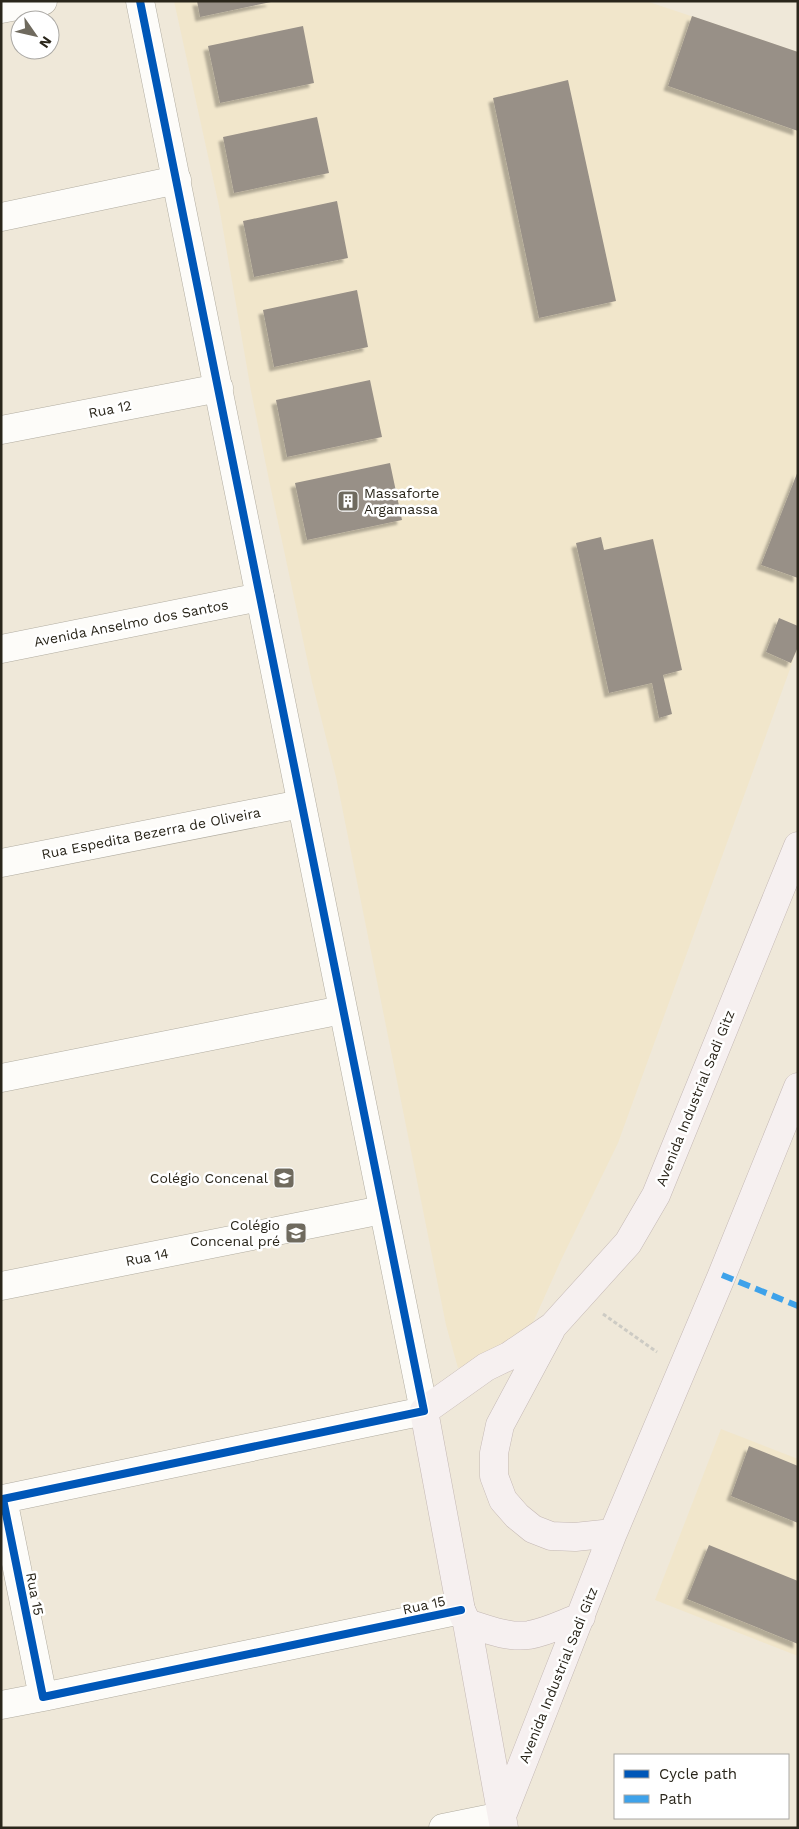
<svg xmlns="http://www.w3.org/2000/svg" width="799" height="1829" viewBox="0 0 799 1829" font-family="'Work Sans',sans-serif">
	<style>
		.built { fill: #f1e6cb }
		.building { fill: #989087; filter: url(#shadow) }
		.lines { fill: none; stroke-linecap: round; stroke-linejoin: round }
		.street-casing { stroke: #b1aca0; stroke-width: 29 }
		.secondary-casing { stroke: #b1aca0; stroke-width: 29 }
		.primary-casing { stroke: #c4b8b4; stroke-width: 29 }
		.path { stroke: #cdcbc4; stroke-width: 3; stroke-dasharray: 4 2.5; stroke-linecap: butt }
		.street { stroke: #fdfcf9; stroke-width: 28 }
		.secondary { stroke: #fdfcf9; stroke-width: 28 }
		.primary { stroke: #f6f0f0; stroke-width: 28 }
		.quiet { stroke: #3ea2ea; stroke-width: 6; stroke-dasharray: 12 6; stroke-linecap: butt }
		.cycleway-casing { stroke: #fff; stroke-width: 11 }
		.cycleway { stroke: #0057b8; stroke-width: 8 }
		.labels { text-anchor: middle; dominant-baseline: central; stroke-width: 5; stroke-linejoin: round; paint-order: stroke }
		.street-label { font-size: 14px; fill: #2a261b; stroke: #fff }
		.poi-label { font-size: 14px; fill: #2a261b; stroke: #fff; text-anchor: end }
	</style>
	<defs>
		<filter id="shadow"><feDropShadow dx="-4.5" dy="4.5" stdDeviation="1" flood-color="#0004"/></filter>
	</defs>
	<rect width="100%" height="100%" fill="#efe8d9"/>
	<path class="built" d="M174,1H646L798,52V647L618,1143L562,1258L531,1327L487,1358L458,1368L446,1325L336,777L312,682L269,480L251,391L219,206Z
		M721,1429L798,1459V1656L655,1600Z"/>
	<path class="building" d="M197,1H271V2L200,17Z
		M692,16L798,52V131L668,86Z
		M303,26L314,83L220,103L208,46Z
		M568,80L616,301L539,318L493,98Z
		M317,117L329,173L234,193L223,137Z
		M337,201L348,258L254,277L243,221Z
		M357,290L368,347L274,367L263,310Z
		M370,380L382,437L287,457L276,400Z
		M390,463L402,520L307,540L295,483Z
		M798,471V578L761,565Z
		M601,537L604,550L653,539L682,670L663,675L672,714L659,718L652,683L609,693L576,543Z
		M779,618L798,626V647L791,663L766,652Z
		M749,1446L798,1466V1523L731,1496Z
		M709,1545L798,1581V1644L687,1599Z"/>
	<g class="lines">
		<g class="street-casing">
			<path id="street" d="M1,9L43,1
				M1,217L177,180
				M1,430L219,388
				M1,649L260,597
				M1,863L301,804
				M1,1078L342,1010
				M1,1286L382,1210
				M424,1411L3,1499L43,1697L461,1610
				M1,1705L43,1697
				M443,1828L502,1816"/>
		</g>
		<g class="secondary-casing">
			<path id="secondary" d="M140,1C236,471 326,942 424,1411"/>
		</g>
		<g class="primary-casing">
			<path id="primary" d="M551,1330L500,1425L494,1453V1476L503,1500L517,1516L533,1529L551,1536L575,1537L613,1533
				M467,1623C486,1629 508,1638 529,1635C547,1632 564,1623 581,1617
				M502,1816L613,1533L722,1275L798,1087
				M504,1828L467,1623L461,1610L424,1411L486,1367L509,1356L553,1326L628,1243L656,1195L798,846"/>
		</g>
		<path class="path" d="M603,1314L657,1352"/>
		<use href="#street" class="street"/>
		<use href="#secondary" class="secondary"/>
		<use href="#primary" class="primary"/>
		<path class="quiet" d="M722,1275L798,1306"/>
		<g class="cycleway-casing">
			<path id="cycleway" d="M140,1C236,471 326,942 424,1411L3,1499L43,1697L461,1610"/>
		</g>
		<use href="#cycleway" class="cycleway"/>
	</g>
	<defs>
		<g id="building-square" transform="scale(1.125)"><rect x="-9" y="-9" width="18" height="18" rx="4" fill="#6f6a5e" stroke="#fff"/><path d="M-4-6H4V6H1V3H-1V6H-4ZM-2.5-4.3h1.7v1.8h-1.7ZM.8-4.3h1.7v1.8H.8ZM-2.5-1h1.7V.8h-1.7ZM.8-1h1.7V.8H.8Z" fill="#fff"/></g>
		<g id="school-square" transform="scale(1.125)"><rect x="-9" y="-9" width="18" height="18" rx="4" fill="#6f6a5e" stroke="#fff"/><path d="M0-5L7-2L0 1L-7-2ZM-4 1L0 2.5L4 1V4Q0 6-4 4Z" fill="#fff"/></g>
	</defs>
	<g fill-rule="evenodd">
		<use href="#building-square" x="348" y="501"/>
		<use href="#school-square" x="284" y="1178"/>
		<use href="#school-square" x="296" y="1233"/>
	</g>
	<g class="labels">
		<g class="street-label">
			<text transform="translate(110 409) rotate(-11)">Rua 12</text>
			<text transform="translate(131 623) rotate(-11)">Avenida Anselmo dos Santos</text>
			<text transform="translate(151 833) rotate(-11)">Rua Espedita Bezerra de Oliveira</text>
			<text transform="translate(695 1098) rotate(-68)">Avenida Industrial Sadi Gitz</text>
			<text transform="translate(147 1257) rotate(-11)">Rua 14</text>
			<text transform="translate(35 1594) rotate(79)">Rua 15</text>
			<text transform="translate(424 1605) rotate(-12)">Rua 15</text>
			<text transform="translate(558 1675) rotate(-68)">Avenida Industrial Sadi Gitz</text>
		</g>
		<g class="poi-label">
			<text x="364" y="493" text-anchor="start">Massaforte<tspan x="364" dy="16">Argamassa</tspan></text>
			<text x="268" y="1178">Colégio Concenal</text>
			<text x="280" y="1225">Colégio<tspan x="280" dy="16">Concenal pré</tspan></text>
		</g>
	</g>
	<rect width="799" height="1829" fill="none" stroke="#2a261b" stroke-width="5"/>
	<rect x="614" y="1754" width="175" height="65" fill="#ffffff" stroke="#aaa8a4"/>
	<rect x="624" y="1770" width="25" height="8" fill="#0057b8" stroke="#aaa8a4"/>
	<text x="659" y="1779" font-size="15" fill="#2a261b">Cycle path</text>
	<rect x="624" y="1795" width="25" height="8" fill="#3ea2ea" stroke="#aaa8a4"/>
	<text x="659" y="1804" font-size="15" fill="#2a261b">Path</text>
	<g transform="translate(35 35) rotate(124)"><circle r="24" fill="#ffffff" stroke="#aaa8a4"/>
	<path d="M0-4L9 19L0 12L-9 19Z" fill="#6f6a5e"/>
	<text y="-8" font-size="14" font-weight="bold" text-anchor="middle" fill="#2a261b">N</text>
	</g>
</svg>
